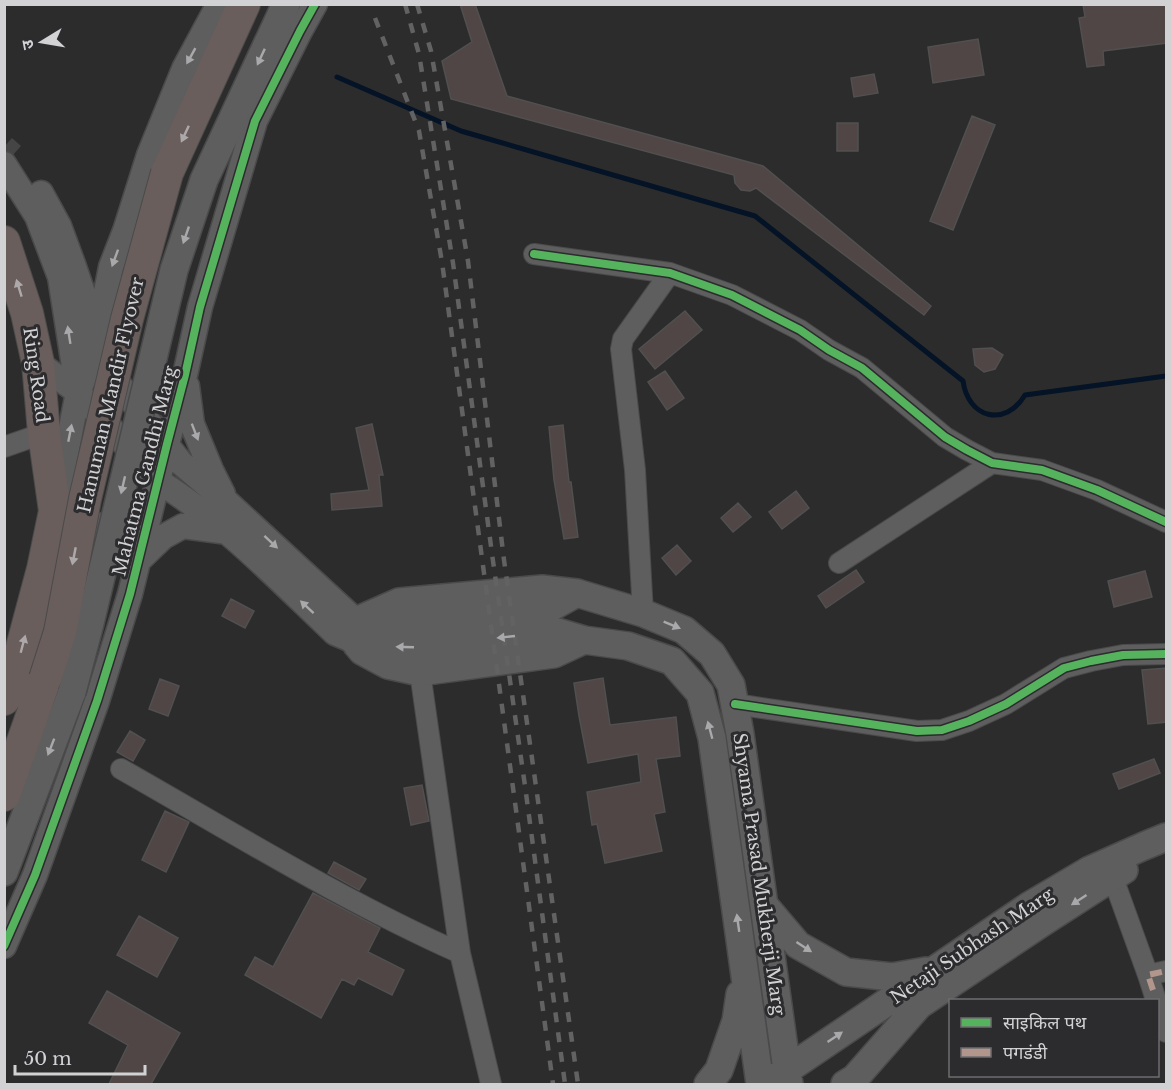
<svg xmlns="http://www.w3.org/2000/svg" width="1171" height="1089" viewBox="0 0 1171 1089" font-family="'Libre Baskerville','Noto Sans Devanagari',serif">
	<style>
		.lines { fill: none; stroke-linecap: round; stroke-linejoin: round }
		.stream { stroke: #041326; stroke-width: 5 }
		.building { fill: #504645; stroke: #515050; stroke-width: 1.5 }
		.tertiary-tunnel { stroke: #454546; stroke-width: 24; stroke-dasharray: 24 12; stroke-linecap: butt }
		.minor-casing { stroke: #4a4a4b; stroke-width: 22 }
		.tertiary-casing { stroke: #4a4a4b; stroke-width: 27 }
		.secondary-casing { stroke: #4a4a4b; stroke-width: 30 }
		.trunk-casing { stroke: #4a4a4b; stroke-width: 34 }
		.minor { stroke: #5e5e5f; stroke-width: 20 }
		.tertiary { stroke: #5e5e5f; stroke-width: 24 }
		.secondary { stroke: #5e5e5f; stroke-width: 27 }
		.trunk { stroke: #695e5c; stroke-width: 32 }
		.rail { stroke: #626263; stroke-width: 4.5; stroke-dasharray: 10 10; stroke-linecap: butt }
		.secondary-bridge-casing { stroke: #4a4a4b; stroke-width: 30; stroke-linecap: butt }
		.trunk-bridge-casing { stroke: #4a4a4b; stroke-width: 34; stroke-linecap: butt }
		.secondary-bridge { stroke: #5e5e5f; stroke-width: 27 }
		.trunk-bridge { stroke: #695e5c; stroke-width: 32 }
		.quiet { stroke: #b2968c; stroke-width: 6; stroke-dasharray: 12 6; stroke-linecap: butt }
		.cycleway-casing { stroke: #2c2b2e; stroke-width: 11 }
		.cycleway { stroke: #56b35d; stroke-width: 8 }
		.oneway { fill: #a9a9ab }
		.oneway2 { fill: #ada9aa }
		.labels { text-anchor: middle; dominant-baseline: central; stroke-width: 6; stroke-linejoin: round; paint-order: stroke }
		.street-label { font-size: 18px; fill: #d2d1d4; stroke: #2c2b2e }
	</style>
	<rect width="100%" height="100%" fill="#2c2c2d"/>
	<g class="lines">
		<path class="stream" d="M337,77L461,131L755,216L963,381C968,418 1005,428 1025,395L1166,376"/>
	</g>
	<path class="building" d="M460,4H475L507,96L763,166L931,306L924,315L756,188L750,191L741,190L735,183L734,175L451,99L442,61L472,42Z
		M1083,4H1167V43L1103,51L1104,65L1087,67L1079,18L1085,17Z
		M978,39L984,75L933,83L928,47Z
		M874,74L878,93L854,97L851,78Z
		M972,116L995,125L953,230L930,221Z
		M837,123H858V151H837Z
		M685,311L702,330L655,369L639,349Z
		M992,348L1003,355L995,369L984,372L975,365L973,349Z
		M665,371L684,398L667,410L648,382Z
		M372,424L383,475H379L382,506L332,510L331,494L369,490L356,428Z
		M563,425L569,482H571L578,537L564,539L554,480L549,427Z
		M796,491L809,508L782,529L769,512Z
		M738,503L751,517L733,532L721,518Z
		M677,545L691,561L676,575L662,558Z
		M856,570L864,582L826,608L818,596Z
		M1145,571L1152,597L1114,607L1108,581Z
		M231,599L254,611L245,628L222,616Z
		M1167,668V722L1148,724L1142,670Z
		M603,678L610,725L676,717L680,756L656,759L665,812L654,814L662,851L605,863L597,824L592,825L587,792L641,782L638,754L588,763L579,716L574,683Z
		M160,679L179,686L168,716L149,709Z
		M130,731L145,740L133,761L117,752Z
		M1154,759L1160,773L1119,789L1113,774Z
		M422,785L429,821L411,825L404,788Z
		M165,811L189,822L166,872L142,860Z
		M334,862L366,879L359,890L328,873Z
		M313,893L380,928L368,952L404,970L392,995L358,978L354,985L342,979L321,1018L245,975L255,957L273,967Z
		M139,916L178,938L157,977L117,955Z
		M107,991L180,1033L151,1084H109L128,1045L89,1023Z"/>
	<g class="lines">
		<path class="tertiary-tunnel" d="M4,147L13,155"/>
		<g class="minor-casing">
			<path id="minor" d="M534,254L670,273L732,295L800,330L829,350L862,368L945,437L967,450L992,463L1042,470L1097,490L1166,522
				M4,447L44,433
				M839,563L992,463
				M643,613L635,470L621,349L623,339L670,273
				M420,672L460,953L491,1084
				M735,704L917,731L942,730L969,721L1006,704L1064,668L1091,661L1123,655L1166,654
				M121,769C232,832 343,901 460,953
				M1113,878L1148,975
				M1156,1000L1148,975L1166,971
				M1158,1004L1166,1032"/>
		</g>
		<g class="tertiary-casing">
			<path id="tertiary" d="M219,4L184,69L149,155L125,231L111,267L93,358L78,392L55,511L97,525L121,543L138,561L163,537L183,526L228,532
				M4,164L37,216L60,277L78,392
				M41,193L59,226L73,264L85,299L91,341
				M38,363L78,392L158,481C224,522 279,580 335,633L354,641
				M105,371L121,387L181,463L228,503L356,621
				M187,386L192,424L211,470L223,494
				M4,946L35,875L81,746L97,701L130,594L167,444L185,375L200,307L255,121L300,31L315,4"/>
		</g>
		<g class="secondary-casing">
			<path id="secondary" d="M204,180L286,4
				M356,621L399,602L542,589L577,593L643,613L684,630L712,654L731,685L740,734L789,1084
				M358,621L406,627L454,621L550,608L577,593
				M354,641L393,647H419L557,632L584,640L628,646L672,661L700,693L712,738L760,1084
				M357,645L362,651L388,665L420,672L554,654L584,640
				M4,872L72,692
				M764,905L798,945L846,972L892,977L926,971
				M775,1078L1029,906L1090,870L1144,846L1166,837
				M708,1084L719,1070L736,1021L740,994
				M845,1084L855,1078L919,1005L1043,922L1124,870"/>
		</g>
		<g class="trunk-casing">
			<path id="trunk" d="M167,173L244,4
				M4,242L27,313L38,363L44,433L55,511L43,569L13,681L4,699
				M4,795L45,679"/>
		</g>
		<use href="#minor" class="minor"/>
		<use href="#tertiary" class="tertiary"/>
		<use href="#secondary" class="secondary"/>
		<use href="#trunk" class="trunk"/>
		<path class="rail" d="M405,4L419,54L453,263L493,561L525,786L565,1084
			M417,4L431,51L468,261L504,560L578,1084
			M375,18L419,131L442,262L553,1084"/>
		<g class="secondary-bridge-casing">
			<path id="secondary-bridge" d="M72,692L90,623L174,270L204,180"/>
		</g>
		<g class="trunk-bridge-casing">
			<path id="trunk-bridge" d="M45,679L60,632L85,499L127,319L167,173"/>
		</g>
		<use href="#secondary-bridge" class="secondary-bridge"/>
		<use href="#trunk-bridge" class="trunk-bridge"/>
		<path class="quiet" d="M1153,990L1148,975L1166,971"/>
		<g class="cycleway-casing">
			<path id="cycleway" d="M534,254L670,273L732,295L800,330L829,350L862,368L945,437L967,450L992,463L1042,470L1097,490L1166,522
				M735,704L917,731L942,730L969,721L1006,704L1064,668L1091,661L1123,655L1166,654
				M4,946L35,875L81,746L97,701L130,594L167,444L185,375L200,307L255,121L300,31L315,4"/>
		</g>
		<use href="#cycleway" class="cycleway"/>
	</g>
	<defs><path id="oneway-solid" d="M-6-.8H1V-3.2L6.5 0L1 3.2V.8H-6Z" transform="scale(1.5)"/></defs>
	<g class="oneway">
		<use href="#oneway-solid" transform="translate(191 56) rotate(119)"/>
		<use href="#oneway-solid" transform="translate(261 57) rotate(115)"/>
		<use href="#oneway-solid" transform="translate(186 235) rotate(109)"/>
		<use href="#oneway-solid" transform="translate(115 258) rotate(110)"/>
		<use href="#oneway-solid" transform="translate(69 335) rotate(-99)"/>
		<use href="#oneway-solid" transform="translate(195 432) rotate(69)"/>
		<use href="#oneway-solid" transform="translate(70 433) rotate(-79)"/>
		<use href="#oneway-solid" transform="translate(123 485) rotate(103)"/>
		<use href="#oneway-solid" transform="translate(271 542) rotate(43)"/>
		<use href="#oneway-solid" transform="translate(307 607) rotate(-137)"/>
		<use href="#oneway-solid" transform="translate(672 625) rotate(22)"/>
		<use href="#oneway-solid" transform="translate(506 637) rotate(174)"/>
		<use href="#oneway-solid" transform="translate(405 647) rotate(-178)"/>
		<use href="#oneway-solid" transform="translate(710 730) rotate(-105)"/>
		<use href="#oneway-solid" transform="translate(51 747) rotate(111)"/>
		<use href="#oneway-solid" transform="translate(1079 900) rotate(147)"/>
		<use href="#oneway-solid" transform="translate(738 923) rotate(-98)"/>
		<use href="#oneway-solid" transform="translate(804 947) rotate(33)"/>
		<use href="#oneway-solid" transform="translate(835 1037) rotate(-34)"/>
	</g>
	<g class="oneway2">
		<use href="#oneway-solid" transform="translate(185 134) rotate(115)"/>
		<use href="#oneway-solid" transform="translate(19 288) rotate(-107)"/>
		<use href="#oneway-solid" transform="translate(74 556) rotate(101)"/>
		<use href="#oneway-solid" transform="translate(23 644) rotate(-75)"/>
	</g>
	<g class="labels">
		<g class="street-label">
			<text transform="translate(36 375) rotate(82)">Ring Road</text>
			<text transform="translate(111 395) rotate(-77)">Hanuman Mandir Flyover</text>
			<text transform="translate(145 471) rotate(-76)">Mahatma Gandhi Marg</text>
			<text transform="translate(759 874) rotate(82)">Shyama Prasad Mukherji Marg</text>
			<text transform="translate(972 946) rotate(-34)">Netaji Subhash Marg</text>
		</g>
	</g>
	<rect width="1171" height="1089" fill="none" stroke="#d2d1d4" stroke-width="12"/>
	<rect x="949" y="999" width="210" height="78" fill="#2c2b2e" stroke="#6e6d70" stroke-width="1.5"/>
	<rect x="961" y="1018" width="30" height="9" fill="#56b35d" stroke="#6e6d70" stroke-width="1.5"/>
	<text x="1003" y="1029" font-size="18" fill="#d2d1d4">साइकिल पथ</text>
	<rect x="961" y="1048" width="30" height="9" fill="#b2968c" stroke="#6e6d70" stroke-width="1.5"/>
	<text x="1003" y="1059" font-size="18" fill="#d2d1d4">पगडंडी</text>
	<g transform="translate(42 42) rotate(259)" stroke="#2c2b2e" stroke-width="4.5" paint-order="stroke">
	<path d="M0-4.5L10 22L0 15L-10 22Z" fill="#d2d1d4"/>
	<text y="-9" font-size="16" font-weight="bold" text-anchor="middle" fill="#d2d1d4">उ</text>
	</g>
	<path d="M15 1065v9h130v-9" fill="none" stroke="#d2d1d4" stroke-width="3"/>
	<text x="24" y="1065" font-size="18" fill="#d2d1d4" stroke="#2c2b2e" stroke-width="4.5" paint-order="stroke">50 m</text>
</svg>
